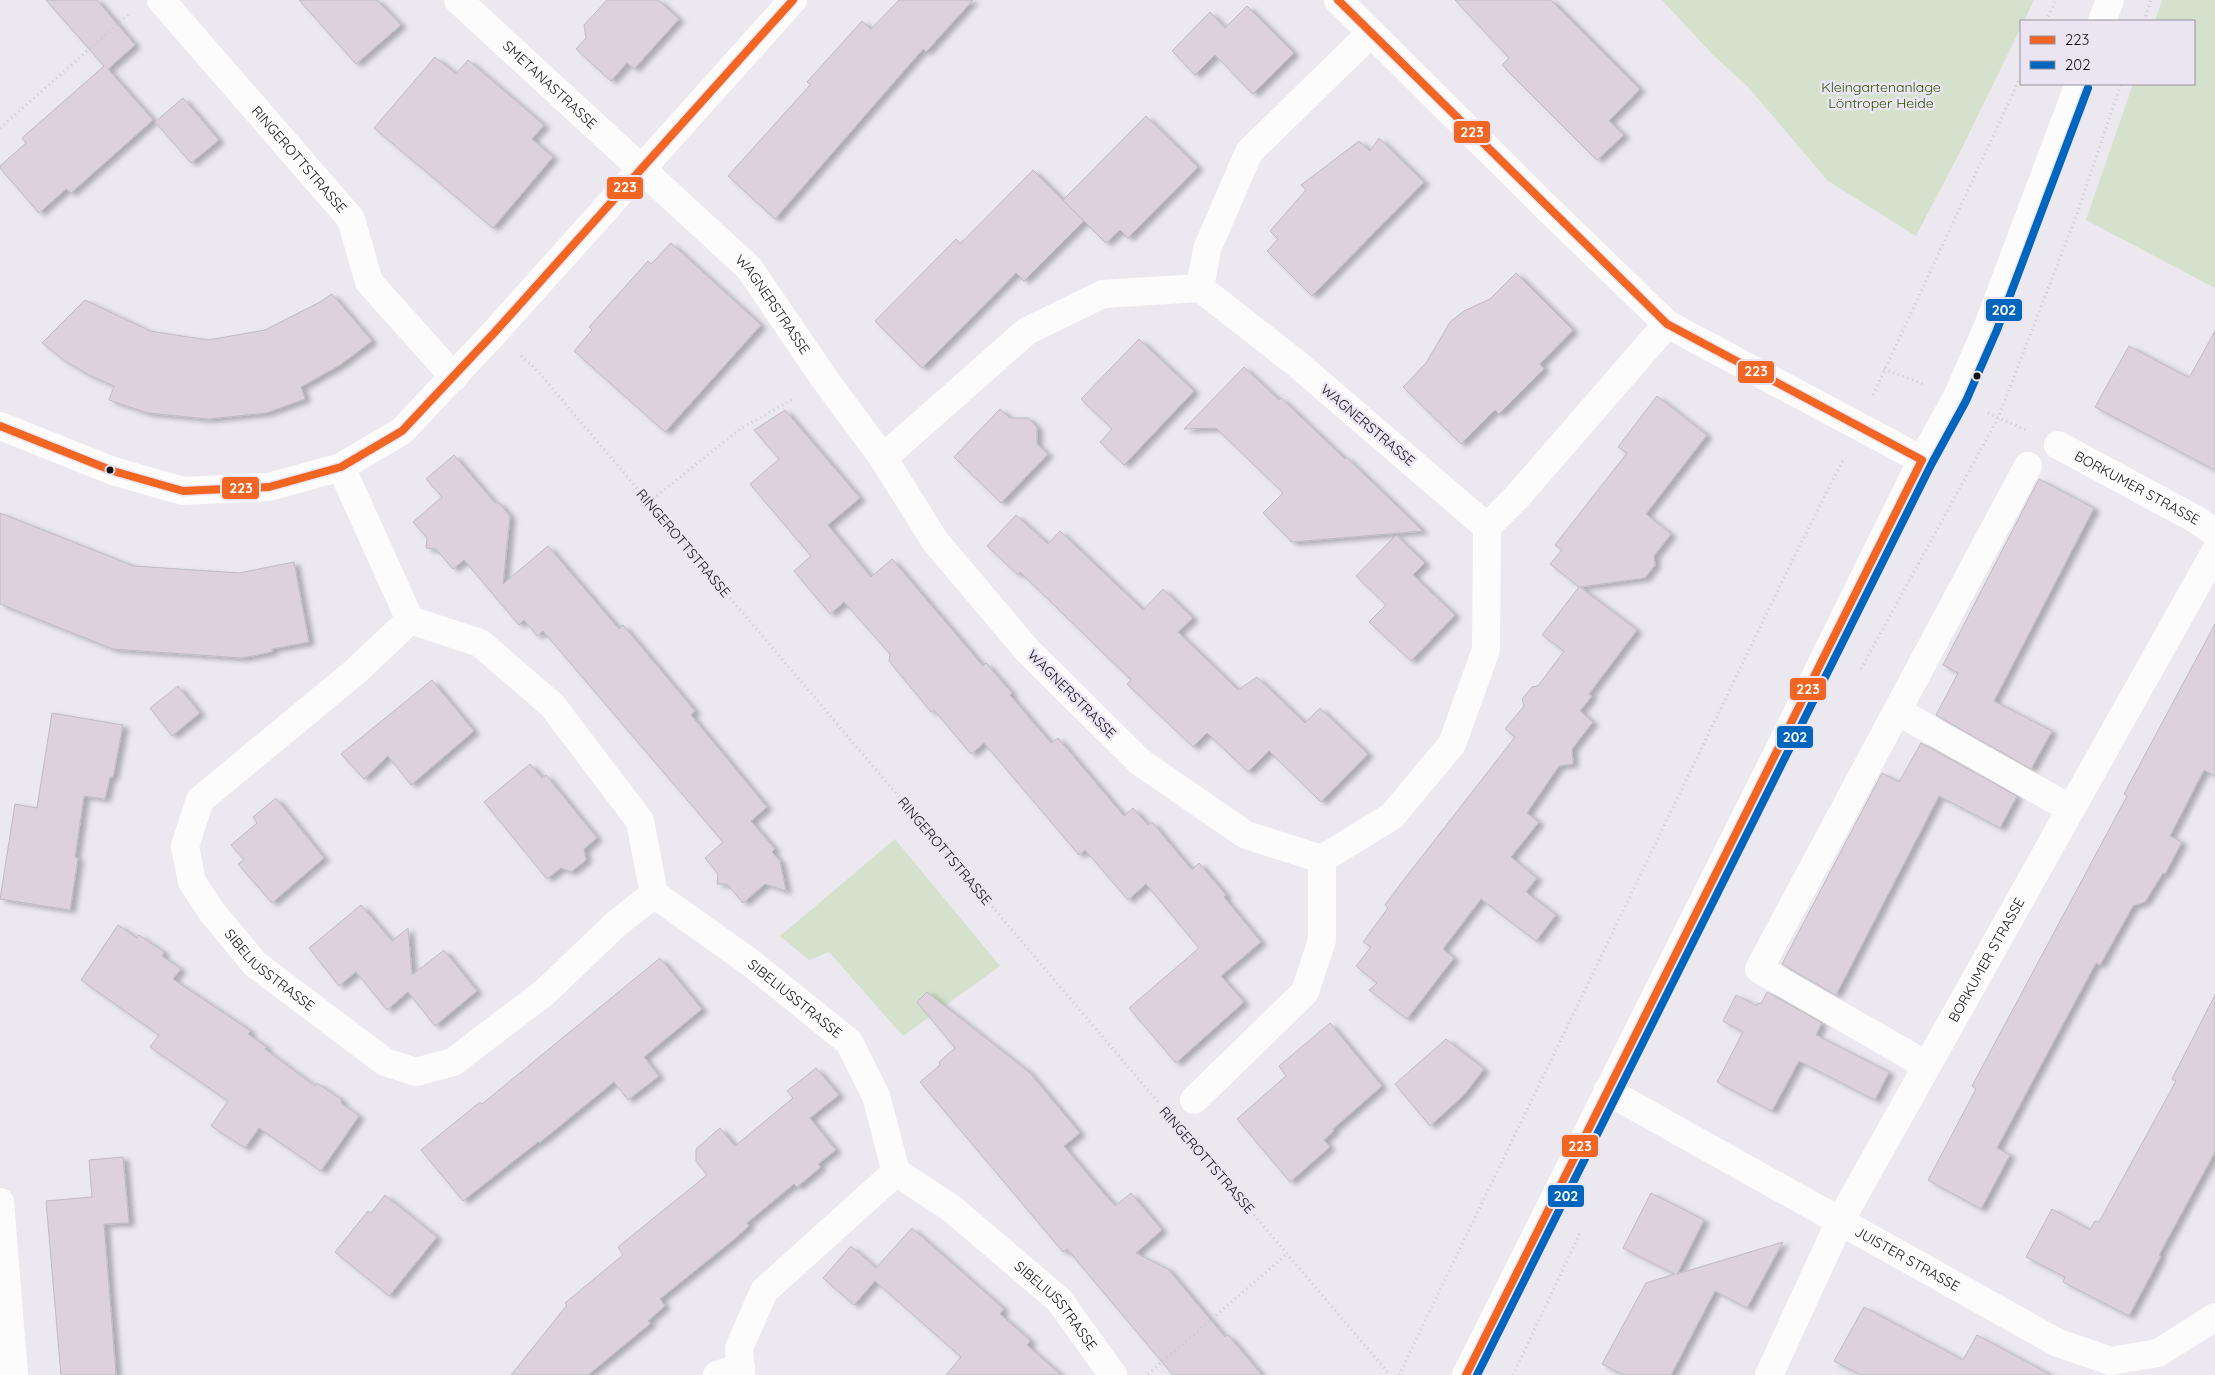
<svg xmlns="http://www.w3.org/2000/svg" width="2215" height="1375" viewBox="0 0 2215 1375" font-family="Quicksand,sans-serif">
	<style>
		.green { fill: #d5e1cc }
		.building { fill: #ddd1dc; stroke: #bfbbc1; filter: url(#shadow) }
		.lines { fill: none; stroke-linecap: round; stroke-linejoin: round }
		.path { stroke: #cbcacc; stroke-width: 3; stroke-dasharray: 1 4; stroke-linecap: butt }
		.minor { stroke: #fcfcfd; stroke-width: 28 }
		.bus-1-casing { stroke: #ebe5f3; stroke-width: 11 }
		.bus-2-casing { stroke: #ebe5f3; stroke-width: 11 }
		.bus-1 { stroke: #f26522; stroke-width: 8 }
		.bus-2 { stroke: #0065bd; stroke-width: 8 }
		.bus-dot { fill: #131115; stroke: #ebe5f3; stroke-width: 2 }
		.labels { text-anchor: middle; dominant-baseline: central; stroke-width: 5; stroke-linejoin: round; paint-order: stroke }
		.street-label { font-size: 14px; fill: #131115; stroke: #ebe5f3 }
		.park-label { font-size: 14px; fill: #2e5100; stroke: #ebe5f3 }
		.line-badge { stroke: #ebe5f3; stroke-width: 2 }
		.badge-label { font-size: 14px; text-anchor: middle; font-weight: bold; fill: #fff }
	</style>
	<defs>
		<filter id="shadow"><feDropShadow dx="5.5" dy="3" stdDeviation="2.5" flood-color="#0004"/></filter>
	</defs>
	<rect width="100%" height="100%" fill="#ece8f0"/>
	<path class="green" d="M1662,0H2034L2024,21H2021V27L1962,148L1916,236L1828,181L1748,87L1713,55Z
		M2162,0H2215V288L2086,220L2133,84H2194V21H2155Z
		M895,839L1000,966L903,1036L829,952L809,960L780,936Z"/>
	<path class="building" d="M46,0H97L135,45L108,69L153,120L71,193L66,189L39,213L0,168V166L26,143L22,138L104,66Z
		M299,0H377L401,25L356,64Z
		M607,0H658L679,19L634,69L627,63L611,81L576,49L586,38L584,25Z
		M899,0H973L926,52L923,49L775,219L728,176L810,85L807,82L862,21L871,29Z
		M1455,0H1551L1640,89L1609,121L1624,135L1597,160L1502,65L1509,58Z
		M1247,6L1294,53L1253,94L1215,55L1195,75L1172,51L1210,12L1225,28Z
		M435,57L456,74L468,60L544,125L532,139L553,157L493,228L374,128Z
		M183,98L219,140L191,163L155,122Z
		M1146,116L1198,167L1128,238L1120,230L1106,243L1063,200Z
		M1379,138L1424,182L1312,296L1267,251L1278,239L1270,231L1306,190L1301,185L1359,141L1370,151Z
		M1033,170L1084,221L1024,281L1016,273L922,368L875,321L956,239L960,244Z
		M671,243L761,325L665,432L574,351L592,330L589,327L648,261L651,264Z
		M1516,273L1573,330L1540,364L1544,369L1499,414L1495,410L1461,444L1403,387L1426,363L1450,322L1464,311L1490,299Z
		M332,294L372,341L340,365L301,387L305,399L266,413L208,419L148,413L109,400L114,386L89,375L65,361L42,343L85,300L150,331L208,340L265,330L320,302Z
		M2215,331V470L2095,407L2129,346L2189,378Z
		M1139,339L1194,391L1124,465L1100,442L1112,429L1081,399Z
		M1244,367L1279,400L1281,398L1345,459L1346,457L1423,531L1292,542L1263,513L1283,493L1216,428L1184,429Z
		M1657,396L1707,435L1646,514L1671,534L1654,556L1655,565L1645,578L1580,587L1637,630L1589,694L1592,696L1580,711L1593,722L1572,749L1573,764L1559,766L1527,813L1539,822L1511,857L1537,878L1526,892L1556,915L1536,941L1481,899L1443,949L1454,958L1407,1019L1369,990L1377,983L1356,966L1371,947L1363,942L1388,908L1385,905L1399,886L1515,737L1505,729L1524,706L1522,699L1532,687L1538,686L1564,651L1542,635L1579,587L1550,564L1562,550L1555,545L1627,453L1618,447Z
		M1000,409L1010,418H1028L1037,427V444L1048,454L1001,503L954,457Z
		M785,410L860,498L828,525L871,577L892,559L983,666L986,663L1012,693L1010,695L1051,743L1058,738L1124,816L1133,808L1148,825L1152,822L1192,870L1199,863L1226,895L1224,897L1261,942L1221,976L1244,1002L1176,1063L1129,1008L1199,948L1146,884L1128,900L1085,850L1079,855L984,743L971,754L934,710L931,712L889,661L890,654L844,602L830,614L794,571L811,556L750,484L779,459L754,430Z
		M454,455L495,503H499L510,516L503,584L548,546L619,629L623,625L695,711L691,715L767,807L751,821L775,849L772,852L780,861L786,891L765,884L743,903L727,884H717L718,874L705,858L723,842L543,631L537,636L524,620L519,625L464,560L453,569L436,549L426,548L427,538L413,522L442,497L426,479Z
		M2039,479L2094,508L1994,701L2052,731L2031,769L1936,715L1958,673L1943,665Z
		M0,513L134,566L239,573L294,562L309,642L272,649V652L242,658L113,649L0,604Z
		M1016,515L1048,544L1060,531L1143,610L1163,589L1193,618L1178,632L1238,690L1257,677L1305,723L1320,708L1368,754L1321,802L1269,751L1248,772L1207,733L1193,747L1127,684L1131,680L1020,572L1018,575L987,546Z
		M1396,535L1425,563L1413,575L1455,615L1411,661L1369,622L1386,605L1356,576Z
		M2215,624V776L2204,770L2170,836L2182,842L2165,874L2163,873L2145,902L2133,906L2100,965L2096,963L2061,1028L1997,1148L2010,1155L1981,1209L1928,1180L1976,1089L1972,1086L2127,796L2124,794Z
		M432,680L474,731L411,785L388,756L364,779L341,754Z
		M178,686L200,713L172,736L150,708Z
		M52,713L123,725L113,777H110L105,799L84,796L75,857L78,858L70,910L0,899L15,804L37,808Z
		M1921,743L2017,796L2000,828L1939,796L1836,995L1782,964L1882,773L1899,782Z
		M530,764L542,778L546,775L597,838L584,849L586,860L571,872L561,868L547,879L484,802Z
		M276,798L324,858L272,903L238,864L244,860L231,845L257,823L253,817Z
		M361,905L392,941L408,928L412,975L444,950L477,991L435,1026L408,992L387,1010L356,972L339,986L309,948Z
		M118,925L137,938L139,935L164,952L162,956L181,969L173,979L251,1031L248,1034L267,1047L265,1049L315,1086L317,1083L342,1100L341,1103L359,1116L321,1171L259,1128L245,1148L211,1126L228,1101L150,1047L159,1035L81,980Z
		M660,958L702,1009L644,1057L659,1076L628,1100L614,1082L539,1143L538,1142L463,1201L421,1150L480,1102L482,1104Z
		M927,992L1029,1072L1080,1133L1064,1146L1089,1176L1115,1206L1131,1193L1162,1230L1136,1253L1168,1269L1225,1337L1228,1335L1262,1375H1173L1067,1249L1063,1252L920,1082L940,1065L939,1062L955,1048L917,1002Z
		M1767,992L1822,1023L1816,1035L1889,1072L1875,1100L1799,1061L1772,1111L1717,1082L1743,1032L1723,1021L1736,995L1757,1006L1758,1003L1761,1004Z
		M2215,995V1152L2159,1255L2161,1256L2129,1316L2063,1282L2065,1277L2026,1257L2052,1209L2090,1230L2095,1221L2099,1222L2176,1081L2172,1079Z
		M1330,1023L1382,1086L1333,1129L1334,1131L1324,1140L1330,1147L1290,1182L1237,1119L1286,1076L1279,1066Z
		M1446,1039L1484,1069L1464,1095L1430,1126L1395,1084Z
		M816,1068L839,1095L810,1118L836,1150L818,1164L821,1167L797,1187L794,1184L747,1223L749,1226L732,1241L660,1299L665,1306L648,1321L651,1323L588,1375H511L567,1305L565,1303L623,1255L618,1247L707,1175L696,1161V1149L720,1128L735,1146L793,1098L787,1091Z
		M123,1157L129,1223L104,1224L116,1375H61L46,1201L92,1197L89,1160Z
		M1651,1193L1704,1220L1677,1274L1783,1242L1747,1308L1715,1291L1671,1375H1624L1602,1364L1646,1283L1675,1274L1623,1248Z
		M385,1195L437,1237L389,1296L335,1252L368,1211L371,1213Z
		M912,1228L1004,1309L1000,1314L1031,1341L1027,1345L1061,1375H946L961,1357L875,1281L854,1305L823,1278L851,1246L876,1268Z
		M1864,1307L1963,1360L1977,1335L2051,1375H1861L1834,1361Z"/>
	<g class="lines">
		<g class="path">
			<path d="M2046,21L2056,0"/>
			<path d="M2144,21L2151,0"/>
			<path d="M0,128L129,14"/>
			<path id="s1" d="M521,356L534,367L1158,1102"/>
			<path d="M1884,369L1923,384"/>
			<path d="M1873,395L2021,76"/>
			<path d="M1988,413L2026,430"/>
			<path d="M649,502L740,429L795,398"/>
			<path d="M1861,669L1998,418L2077,214L2121,84"/>
			<path d="M1186,1135L1390,1375"/>
			<path d="M1148,1374L1288,1253"/>
			<path d="M1399,1375L1791,563L1844,458"/>
			<path d="M1513,1375L1580,1233"/>
		</g>
		<g class="minor">
			<path id="s2" d="M161,0L351,219L369,282L454,377"/>
			<path id="s3" d="M458,0L749,268L826,381L883,458"/>
			<path d="M1338,0L1544,205L1667,324L1922,460"/>
			<path d="M2102,21L2110,0"/>
			<path d="M1200,288L1296,363L1487,527L1486,650L1452,744L1392,816L1322,859L1246,835L1140,762L1027,650L935,541L883,458L1027,331L1103,294Z"/>
			<path d="M1200,288L1207,249L1249,152L1371,33"/>
			<path d="M0,426L113,471L183,491L269,487L341,467L402,431L494,333L793,0"/>
			<path id="s4" d="M2058,445L2197,520L2215,533"/>
			<path id="s5" d="M341,467L410,620L480,643L552,705L640,821L654,894L751,963L849,1042L876,1096L896,1172L951,1208L1059,1300L1113,1375"/>
			<path d="M1487,527L1516,498L1667,324"/>
			<path id="s6" d="M410,620L356,671L200,800L185,846L192,882L212,912L255,964L385,1062L416,1072L453,1062L545,992L616,924L654,894"/>
			<path d="M1897,711L2071,809"/>
			<path d="M1926,1065L1759,969L2028,466"/>
			<path id="s7" d="M1607,1091L2058,1343L2111,1361L2158,1353L2215,1317"/>
			<path d="M1194,1100L1305,992L1322,940V859"/>
			<path d="M0,1202L14,1375"/>
			<path d="M717,1375L741,1367"/>
			<path d="M741,1375L739,1348L764,1291L896,1172"/>
			<path d="M1466,1375L1786,736L1922,460L1957,397L1988,326L2079,84"/>
			<path id="s8" d="M1769,1375L1840,1221L2215,552"/>
		</g>
		<g class="bus-1-casing">
			<path id="bus-1" d="M1338,0L1667,324L1922,460
				M0,426L113,471L183,491L269,487L341,467L402,431L494,333L793,0
				M1466,1375L1922,460"/>
		</g>
		<g class="bus-2-casing">
			<path id="bus-2" d="M1477,1375L1931,465L1966,401L1997,330L2088,88"/>
		</g>
		<use href="#bus-1" class="bus-1"/>
		<use href="#bus-2" class="bus-2"/>
	</g>
	<g class="bus-dot">
		<circle cx="1977" cy="376" r="4.5"/>
		<circle cx="110" cy="470" r="4.5"/>
	</g>
	<g class="labels">
		<g class="street-label">
			<text stroke="none"><textPath href="#s3" startOffset="125">SMETANASTRASSE</textPath></text>
			<text stroke="none"><textPath href="#s2" startOffset="211">RINGEROTTSTRASSE</textPath></text>
			<text stroke="none"><textPath href="#s3" startOffset="439">WAGNERSTRASSE</textPath></text>
			<text transform="translate(1368 425) rotate(40)">WAGNERSTRASSE</text>
			<text stroke="none"><textPath href="#s4" startOffset="90">BORKUMER STRASSE</textPath></text>
			<text stroke="none"><textPath href="#s1" startOffset="248">RINGEROTTSTRASSE</textPath></text>
			<text transform="translate(1072 694) rotate(45)">WAGNERSTRASSE</text>
			<text stroke="none"><textPath href="#s1" startOffset="652">RINGEROTTSTRASSE</textPath></text>
			<text stroke="none"><textPath href="#s8" startOffset="469">BORKUMER STRASSE</textPath></text>
			<text stroke="none"><textPath href="#s6" startOffset="480">SIBELIUSSTRASSE</textPath></text>
			<text stroke="none"><textPath href="#s5" startOffset="732">SIBELIUSSTRASSE</textPath></text>
			<text transform="translate(1207 1160) rotate(49)">RINGEROTTSTRASSE</text>
			<text stroke="none"><textPath href="#s7" startOffset="344">JUISTER STRASSE</textPath></text>
			<text stroke="none"><textPath href="#s5" startOffset="1150">SIBELIUSSTRASSE</textPath></text>
		</g>
		<g class="park-label">
			<text x="1881" y="87">Kleingartenanlage<tspan x="1881" dy="16">Löntroper Heide</tspan></text>
		</g>
	</g>
	<g class="line-badge">
		<rect x="1453" y="120" width="38" height="24" rx="5" fill="#f26522"/>
		<rect x="606" y="176" width="38" height="24" rx="5" fill="#f26522"/>
		<rect x="1985" y="298" width="38" height="24" rx="5" fill="#0065bd"/>
		<rect x="1737" y="360" width="38" height="24" rx="5" fill="#f26522"/>
		<rect x="221" y="476" width="39" height="24" rx="5" fill="#f26522"/>
		<rect x="1789" y="677" width="38" height="24" rx="5" fill="#f26522"/>
		<rect x="1776" y="725" width="38" height="24" rx="5" fill="#0065bd"/>
		<rect x="1561" y="1134" width="38" height="24" rx="5" fill="#f26522"/>
		<rect x="1547" y="1184" width="38" height="24" rx="5" fill="#0065bd"/>
	</g>
	<g class="badge-label">
		<text x="1472" y="137">223</text>
		<text x="625" y="192">223</text>
		<text x="2004" y="315">202</text>
		<text x="1756" y="376">223</text>
		<text x="241" y="493">223</text>
		<text x="1808" y="694">223</text>
		<text x="1795" y="742">202</text>
		<text x="1580" y="1151">223</text>
		<text x="1566" y="1201">202</text>
	</g>
	<rect x="2020" y="20" width="175" height="65" fill="#ebe5f3" stroke="#95909a"/>
	<rect x="2030" y="36" width="25" height="8" fill="#f26522" stroke="#95909a"/>
	<text x="2065" y="45" font-size="15" fill="#131115">223</text>
	<rect x="2030" y="61" width="25" height="8" fill="#0065bd" stroke="#95909a"/>
	<text x="2065" y="70" font-size="15" fill="#131115">202</text>
</svg>
